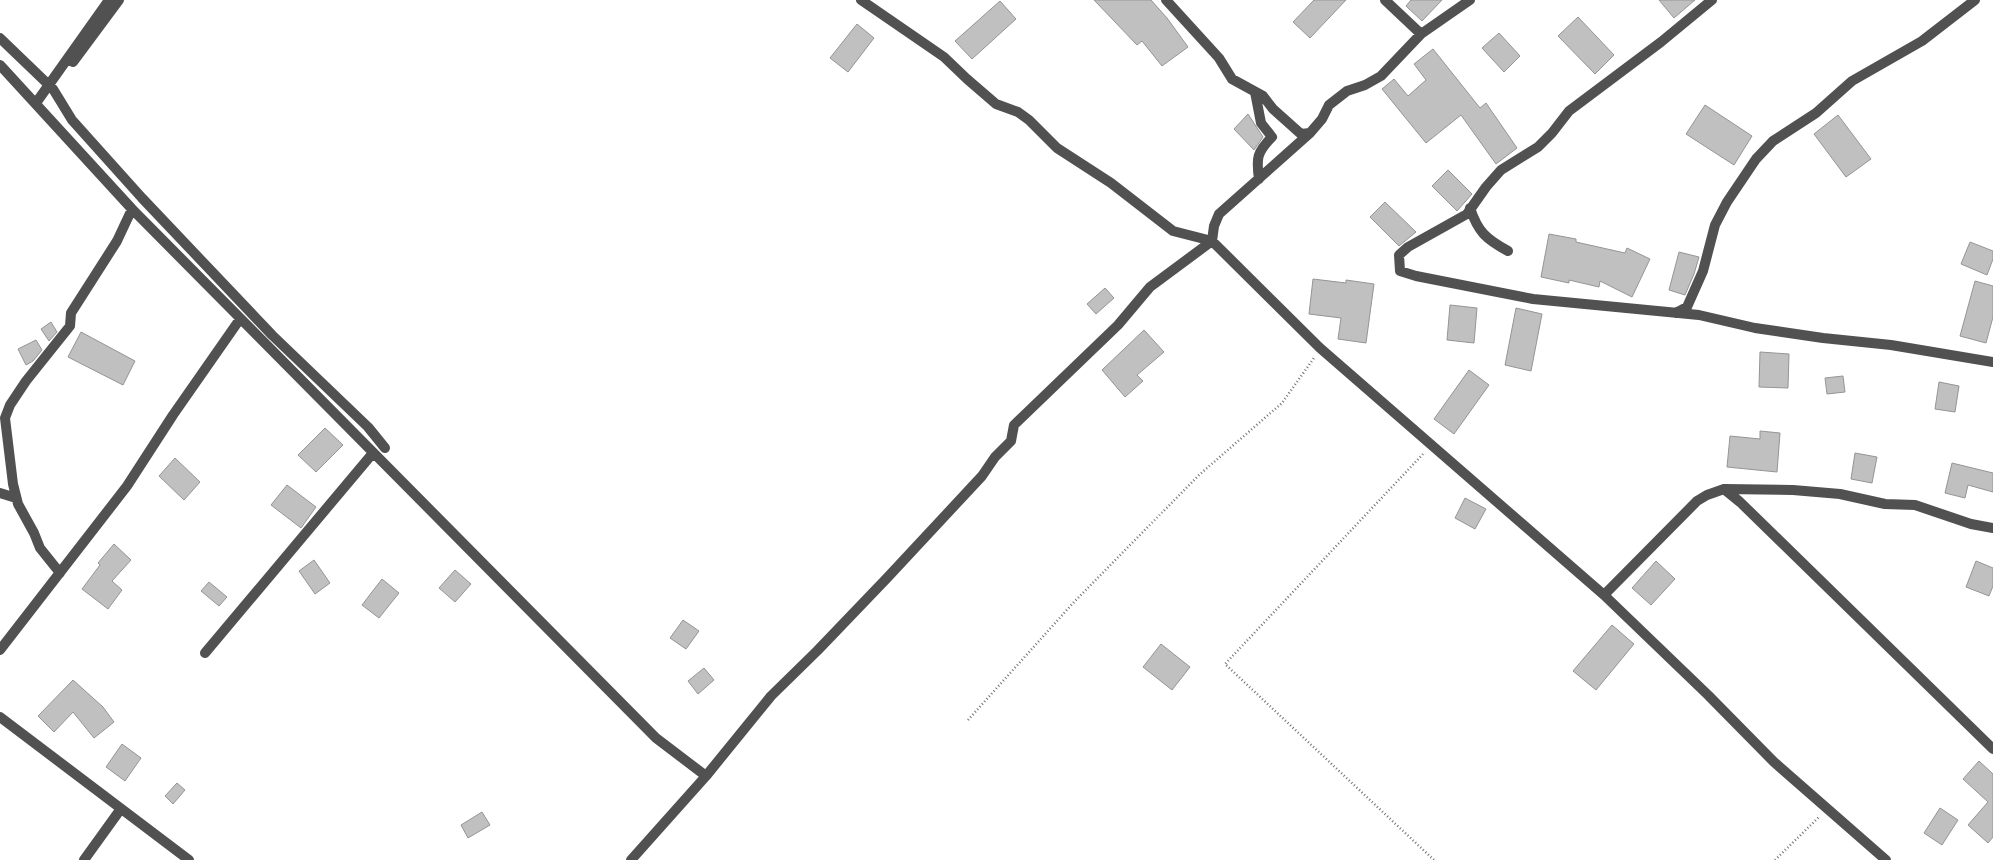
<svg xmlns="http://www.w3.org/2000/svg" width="1993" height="860" viewBox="0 0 1993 860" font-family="'PT Sans',sans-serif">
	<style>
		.building { fill: #c0c0c0; stroke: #959595 }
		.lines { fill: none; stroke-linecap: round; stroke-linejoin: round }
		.path { stroke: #737373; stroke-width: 2.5; stroke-dasharray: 1 2.5; stroke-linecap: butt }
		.street { stroke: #515151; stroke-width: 10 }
	</style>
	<rect width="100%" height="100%" fill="#fff"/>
	<path class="building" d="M1094,0H1151L1167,18L1188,47L1162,66L1142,41L1137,45Z
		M1314,0H1346L1310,38L1293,22Z
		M1411,0H1442L1422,21L1406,6Z
		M1659,0H1695L1674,18Z
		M1000,1L1016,19L972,59L955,41Z
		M1578,17L1614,55L1595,74L1558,36Z
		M857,24L874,38L848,72L830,58Z
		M1499,33L1520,56L1504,72L1482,48Z
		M1433,49L1480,108L1486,103L1517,148L1496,164L1461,115L1426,143L1382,89L1394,79L1408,96L1426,80L1414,64Z
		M1705,105L1752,136L1734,165L1686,134Z
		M1248,114L1263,137L1254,150L1234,129Z
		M1838,115L1871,159L1846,177L1814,134Z
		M1448,170L1472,194L1457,211L1432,186Z
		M1385,202L1416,232L1399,246L1370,217Z
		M1549,234L1576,239V242L1625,253L1627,248L1650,259L1632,297L1600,281L1599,287L1569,280V283L1541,277Z
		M1970,242L1993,251V259L1987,275L1961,264Z
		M1679,252L1699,257L1694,274L1685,295L1669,290Z
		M1313,279L1346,283V280L1374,284L1366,343L1338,339L1341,318L1309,314Z
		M1975,281L1993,286V317L1986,343L1960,336Z
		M1105,288L1114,298L1096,314L1087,304Z
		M1450,305L1477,308L1474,343L1447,340Z
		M1516,308L1542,314L1531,371L1505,365Z
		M51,322L57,332L49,341L41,329Z
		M1144,330L1164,352L1137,375L1143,381L1125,397L1102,370Z
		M81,332L135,361L123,385L68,357Z
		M36,340L42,350L33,361L26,365L18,349Z
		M1760,352L1789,354L1788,388L1759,387Z
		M1469,370L1489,385L1454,434L1434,419Z
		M1843,376L1845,392L1827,394L1825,378Z
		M1939,382L1959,386L1955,412L1935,409Z
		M325,428L343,445L316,472L298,455Z
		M1760,431L1780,433L1777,472L1727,467L1730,436L1760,439Z
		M1855,453L1877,457L1872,483L1851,479Z
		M175,458L200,482L184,500L159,476Z
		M1952,463L1993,473V492L1968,485L1965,498L1945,493Z
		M287,485L316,507L301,528L271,505Z
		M1465,498L1486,509L1475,529L1455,518Z
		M114,544L131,560L112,581L122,590L108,609L82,589L100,565L98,563Z
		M314,560L330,583L315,594L299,571Z
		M1656,561L1675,579L1651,605L1632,588Z
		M1976,561L1993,568V586L1989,596L1966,587Z
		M455,570L471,584L455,602L439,588Z
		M382,579L399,593L379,618L362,605Z
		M209,582L227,597L219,606L201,591Z
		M683,620L699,631L686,649L670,638Z
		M1612,625L1634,644L1596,690L1573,671Z
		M1161,644L1190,667L1172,690L1143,667Z
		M704,668L714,680L698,694L688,681Z
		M73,680L103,707L114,722L94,738L73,712L54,732L38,716Z
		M122,744L141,758L125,781L106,767Z
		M1979,761L1993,774V837L1988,843L1968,825L1988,802L1963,779Z
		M177,783L185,790L173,804L165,796Z
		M1940,808L1958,820L1942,845L1924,833Z
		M482,812L490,825L468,838L461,825Z"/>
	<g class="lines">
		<path class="path" d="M1423,454L1225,664L1434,860
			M968,720L1074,602L1199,475L1282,403L1314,358
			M1775,860L1819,817"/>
		<path class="street" d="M861,0L944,57L967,79L996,104L1018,112L1029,120L1057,148L1111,183L1173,231L1212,241L1320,348L1604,595L1708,695L1774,762L1886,860
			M1166,0L1219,58L1232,79L1263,96L1273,109L1301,134L1310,133
			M1385,0L1421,34
			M1712,0L1661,42L1569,111L1552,133L1538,147L1501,170L1486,187L1467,214L1408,247L1399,255L1400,271L1416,276L1533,299L1699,315L1755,328L1823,338L1891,345L1993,362
			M0,38L53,89L72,120L142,198L272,335L368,427L385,448
			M73,62L119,0
			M0,65L132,209L656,738L706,776
			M1255,92L1261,123L1272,137C1257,152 1256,158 1259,179
			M36,103L109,0
			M1470,208C1478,232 1486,239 1508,251
			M1676,313L1687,307L1703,271L1715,225L1727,202L1756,159L1773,141L1816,113L1852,81L1922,41L1975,0
			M1724,489L1793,490L1840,494L1885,504L1915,505L1971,524L1993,528
			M0,493L16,498
			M60,573L40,548L34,533L18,504L13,484L5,418L10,405L26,381L70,326L71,313L117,241L132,209
			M1604,595L1697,501L1707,495L1724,489L1740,502L1993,749
			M0,650L127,486L173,415L240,319
			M205,653L373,453
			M0,717L189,860
			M84,860L120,810
			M631,860L706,776L771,696L817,651L887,578L982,476L995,457L1011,441L1014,425L1118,325L1150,287L1212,241L1214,226L1219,214L1310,133L1322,119L1329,105L1347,91L1365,85L1381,76L1421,34L1470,0"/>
	</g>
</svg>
